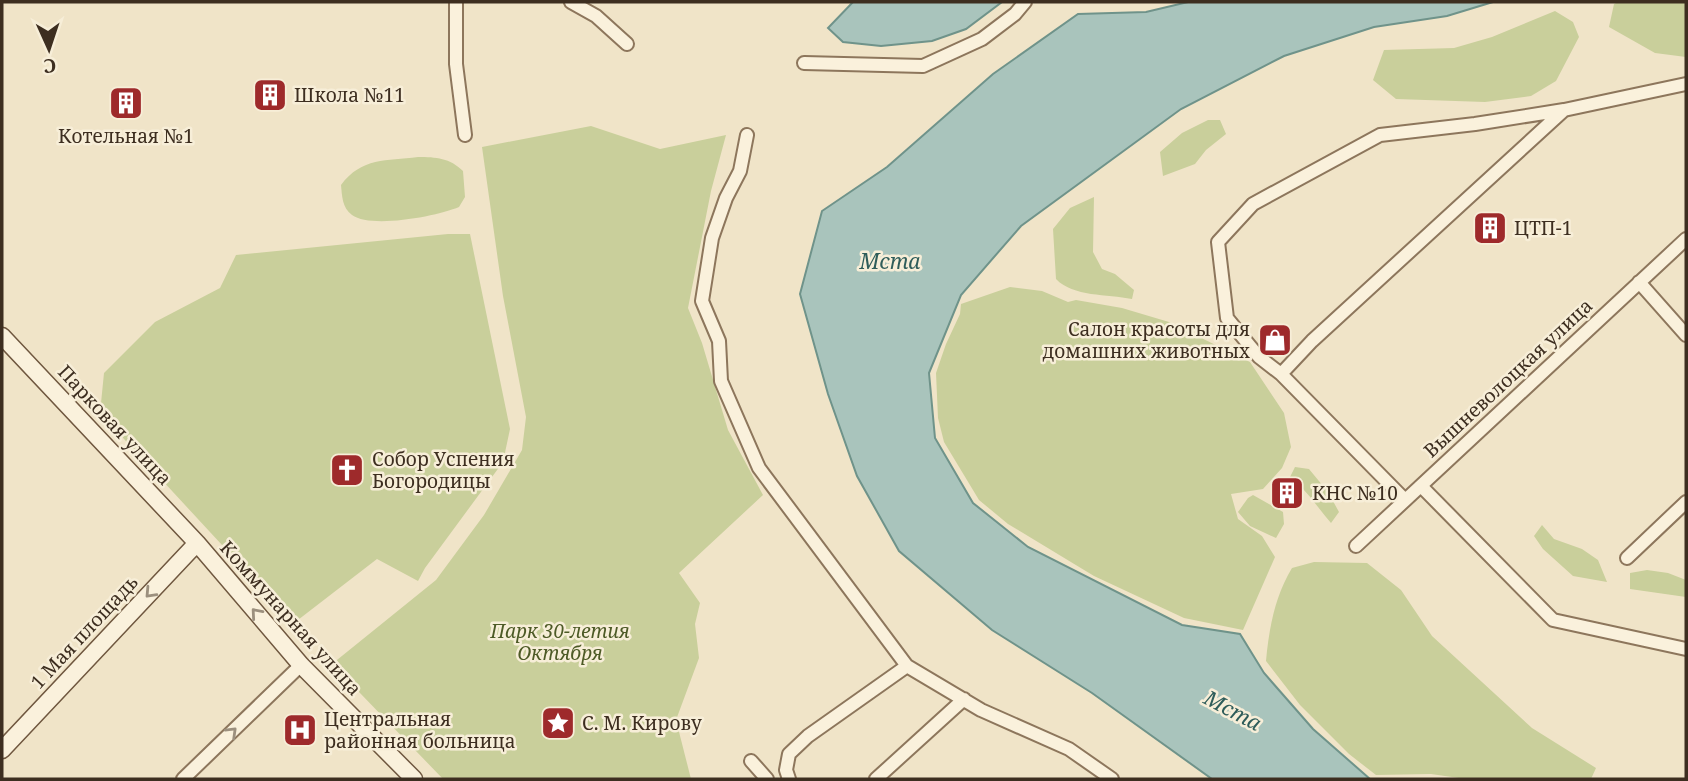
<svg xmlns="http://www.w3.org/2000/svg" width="1688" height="781" viewBox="0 0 1688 781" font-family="'Noto Serif',serif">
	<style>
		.green { fill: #c9cf9b }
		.water { fill: #a9c4bc; stroke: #6f938a; stroke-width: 2 }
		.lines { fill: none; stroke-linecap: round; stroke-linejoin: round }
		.street-casing { stroke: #8d765c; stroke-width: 16 }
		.secondary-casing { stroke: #6f573f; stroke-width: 19 }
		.street { stroke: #faf1dc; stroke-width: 12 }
		.secondary { stroke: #faf1dc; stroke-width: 16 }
		.oneway { stroke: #9c907e }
		.labels { text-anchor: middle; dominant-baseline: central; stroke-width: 5; stroke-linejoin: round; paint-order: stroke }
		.poi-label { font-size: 19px; fill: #3d2e20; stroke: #f7eed8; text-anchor: start }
		.street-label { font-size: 19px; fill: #3d2e20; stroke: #f7eed8 }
		.park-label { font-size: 19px; font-style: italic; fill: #4d5a26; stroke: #f7eed8 }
		.water-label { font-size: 21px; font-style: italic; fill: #2f5d5a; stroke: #f7eed8 }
	</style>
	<rect width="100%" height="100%" fill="#f0e4c8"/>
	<path class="green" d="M1618,2H1686V57L1655,53L1609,27L1614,4Z
		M1555,11L1573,22L1579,37L1556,81L1531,96L1485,102L1396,99L1373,80L1384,50L1454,48L1492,37Z
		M1208,120H1220L1226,134L1206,150L1195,164L1163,176L1160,152L1182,133Z
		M591,126L660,149L726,135L711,191L688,308L702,343L728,430L763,495L679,573L700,603L695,624L699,658L676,720L691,779H443L332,664L436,580L484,515L522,450L526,417L503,296L482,147Z
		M418,157C436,157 450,158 463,171L465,197L459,207C438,216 371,229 352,215C342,208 342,195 341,185C362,157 386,161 418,157Z
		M1094,197L1093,252L1102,269L1115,274L1134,290L1132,299C1107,294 1073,297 1056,279L1053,229L1070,208Z
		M448,234H470L510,429L503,462L425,568L418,581L377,559L294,623L100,413L104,373L155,322L220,288L236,255Z
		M1010,287L1042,291L1068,302L1076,300L1122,308L1169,322L1250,362L1284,413L1291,447L1282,468L1263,489L1231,494L1238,519L1262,536L1275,557L1243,630L1184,618L1094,576L1008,524L979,500L944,442L938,418L936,373L946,344L960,314L961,304Z
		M1295,467L1309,469L1328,492L1339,512L1331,523C1317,507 1307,490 1290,477Z
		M1253,495L1283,512L1284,524L1276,538L1250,526L1238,512L1248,498Z
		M1542,525L1554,539L1582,549L1598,560L1607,582L1573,576L1543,549L1534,536Z
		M1314,562L1367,563L1401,590L1432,636L1532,728L1596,768L1591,779H1466L1431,774L1376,775L1349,754L1300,705L1266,661C1269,628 1275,596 1292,568Z
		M1647,570L1668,573L1686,580V597L1630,589V573Z"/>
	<path class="water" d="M853,2H1002L966,29L932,41L881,46L843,42L828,28Z
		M1188,2H1493L1447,16L1374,27L1284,56L1181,109L1021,226L961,295L929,373L935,438L973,503L1028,547L1182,625L1240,634L1264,673L1313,729L1370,779H1212L1092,693L992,630L899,551L857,476L828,394L800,294L822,211L887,167L993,74L1078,14L1146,12Z"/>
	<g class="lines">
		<g class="street-casing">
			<path id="street" d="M456,2V64L465,135
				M571,2L596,16L627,44
				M804,63L923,66L982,39L1015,14L1025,2
				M747,135L740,171L726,198L712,238L702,301L719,341L721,381L759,468L907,666L981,710L1069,749L1112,779
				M1639,282L1686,335
				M1281,374L1312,341L1564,110
				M1421,486L1553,620L1686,649
				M1405,500L1281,374L1259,357L1227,318L1218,242L1253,204L1380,135L1475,124L1564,110L1686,84
				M1356,546L1686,239
				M1627,558L1686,502
				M751,761L767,779
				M183,779L301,665
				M789,779L786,770L789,754L808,736L907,666
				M876,779L964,699"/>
		</g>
		<g class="secondary-casing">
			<path id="secondary" d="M2,336L197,543L301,665L414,779
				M2,750L197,543"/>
		</g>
		<use href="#street" class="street"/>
		<use href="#secondary" class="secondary"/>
	</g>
	<defs><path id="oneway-chevron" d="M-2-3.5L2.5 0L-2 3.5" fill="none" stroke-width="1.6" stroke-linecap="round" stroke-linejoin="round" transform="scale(1.75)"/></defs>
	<g class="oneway">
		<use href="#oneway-chevron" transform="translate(150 593) rotate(133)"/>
		<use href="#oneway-chevron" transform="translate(256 613) rotate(-131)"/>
		<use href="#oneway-chevron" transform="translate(232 732) rotate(-44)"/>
	</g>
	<defs>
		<g id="building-square" transform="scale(1.75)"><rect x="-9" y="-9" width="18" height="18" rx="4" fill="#9e2a2b" stroke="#f7eed8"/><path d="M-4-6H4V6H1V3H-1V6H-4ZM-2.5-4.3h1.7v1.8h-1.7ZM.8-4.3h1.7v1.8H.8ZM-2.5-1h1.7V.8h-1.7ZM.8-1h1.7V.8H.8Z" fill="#fff"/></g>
		<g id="shop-square" transform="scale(1.75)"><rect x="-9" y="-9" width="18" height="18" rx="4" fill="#9e2a2b" stroke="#f7eed8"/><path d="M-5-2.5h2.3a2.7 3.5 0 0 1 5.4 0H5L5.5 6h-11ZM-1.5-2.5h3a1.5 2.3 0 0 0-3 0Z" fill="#fff"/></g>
		<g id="church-square" transform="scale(1.75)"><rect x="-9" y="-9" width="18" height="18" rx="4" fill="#9e2a2b" stroke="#f7eed8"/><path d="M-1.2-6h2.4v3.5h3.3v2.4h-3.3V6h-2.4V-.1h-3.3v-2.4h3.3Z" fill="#fff"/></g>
		<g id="sight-square" transform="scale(1.75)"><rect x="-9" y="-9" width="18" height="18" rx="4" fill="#9e2a2b" stroke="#f7eed8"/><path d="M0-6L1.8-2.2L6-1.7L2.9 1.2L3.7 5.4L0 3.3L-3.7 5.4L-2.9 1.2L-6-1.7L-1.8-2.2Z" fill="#fff"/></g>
		<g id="hospital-square" transform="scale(1.75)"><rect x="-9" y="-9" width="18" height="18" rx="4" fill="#9e2a2b" stroke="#f7eed8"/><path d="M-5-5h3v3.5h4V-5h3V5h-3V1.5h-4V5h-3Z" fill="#fff"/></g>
	</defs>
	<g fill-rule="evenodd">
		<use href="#building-square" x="270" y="95"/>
		<use href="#building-square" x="126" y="103"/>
		<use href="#building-square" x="1490" y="228"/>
		<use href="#shop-square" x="1275" y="340"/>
		<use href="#church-square" x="347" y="470"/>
		<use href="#building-square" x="1287" y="493"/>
		<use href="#sight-square" x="558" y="723"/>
		<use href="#hospital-square" x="300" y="730"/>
	</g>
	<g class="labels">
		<g class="poi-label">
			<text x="294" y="95">Школа №11</text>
			<text x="126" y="136" text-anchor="middle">Котельная №1</text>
			<text x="1514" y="228">ЦТП-1</text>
			<text x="1250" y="329" text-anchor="end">Салон красоты для<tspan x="1250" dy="22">домашних животных</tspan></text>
			<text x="372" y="459">Собор Успения<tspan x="372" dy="22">Богородицы</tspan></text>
			<text x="1312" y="493">КНС №10</text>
			<text x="324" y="719">Центральная<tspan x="324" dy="22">районная больница</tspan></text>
			<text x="582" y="723">С. М. Кирову</text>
		</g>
		<g class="street-label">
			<text transform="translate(1508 378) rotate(-43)">Вышневолоцкая улица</text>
			<text transform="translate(115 425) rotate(47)">Парковая улица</text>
			<text transform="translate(291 618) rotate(48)">Коммунарная улица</text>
			<text transform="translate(84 632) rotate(-47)">1 Мая площадь</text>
		</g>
		<g class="park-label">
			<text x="560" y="631">Парк 30-летия<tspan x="560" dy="22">Октября</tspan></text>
		</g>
		<g class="water-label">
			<text x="890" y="261">Мста</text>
			<text transform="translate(1233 710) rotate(28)">Мста</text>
		</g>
	</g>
	<rect width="1688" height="781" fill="none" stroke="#3d2e20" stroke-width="7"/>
	<g transform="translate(49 49) rotate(177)" stroke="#f7eed8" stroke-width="5" paint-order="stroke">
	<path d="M0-5L12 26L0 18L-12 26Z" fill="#3d2e20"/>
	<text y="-10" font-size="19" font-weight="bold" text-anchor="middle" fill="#3d2e20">С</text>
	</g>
</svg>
